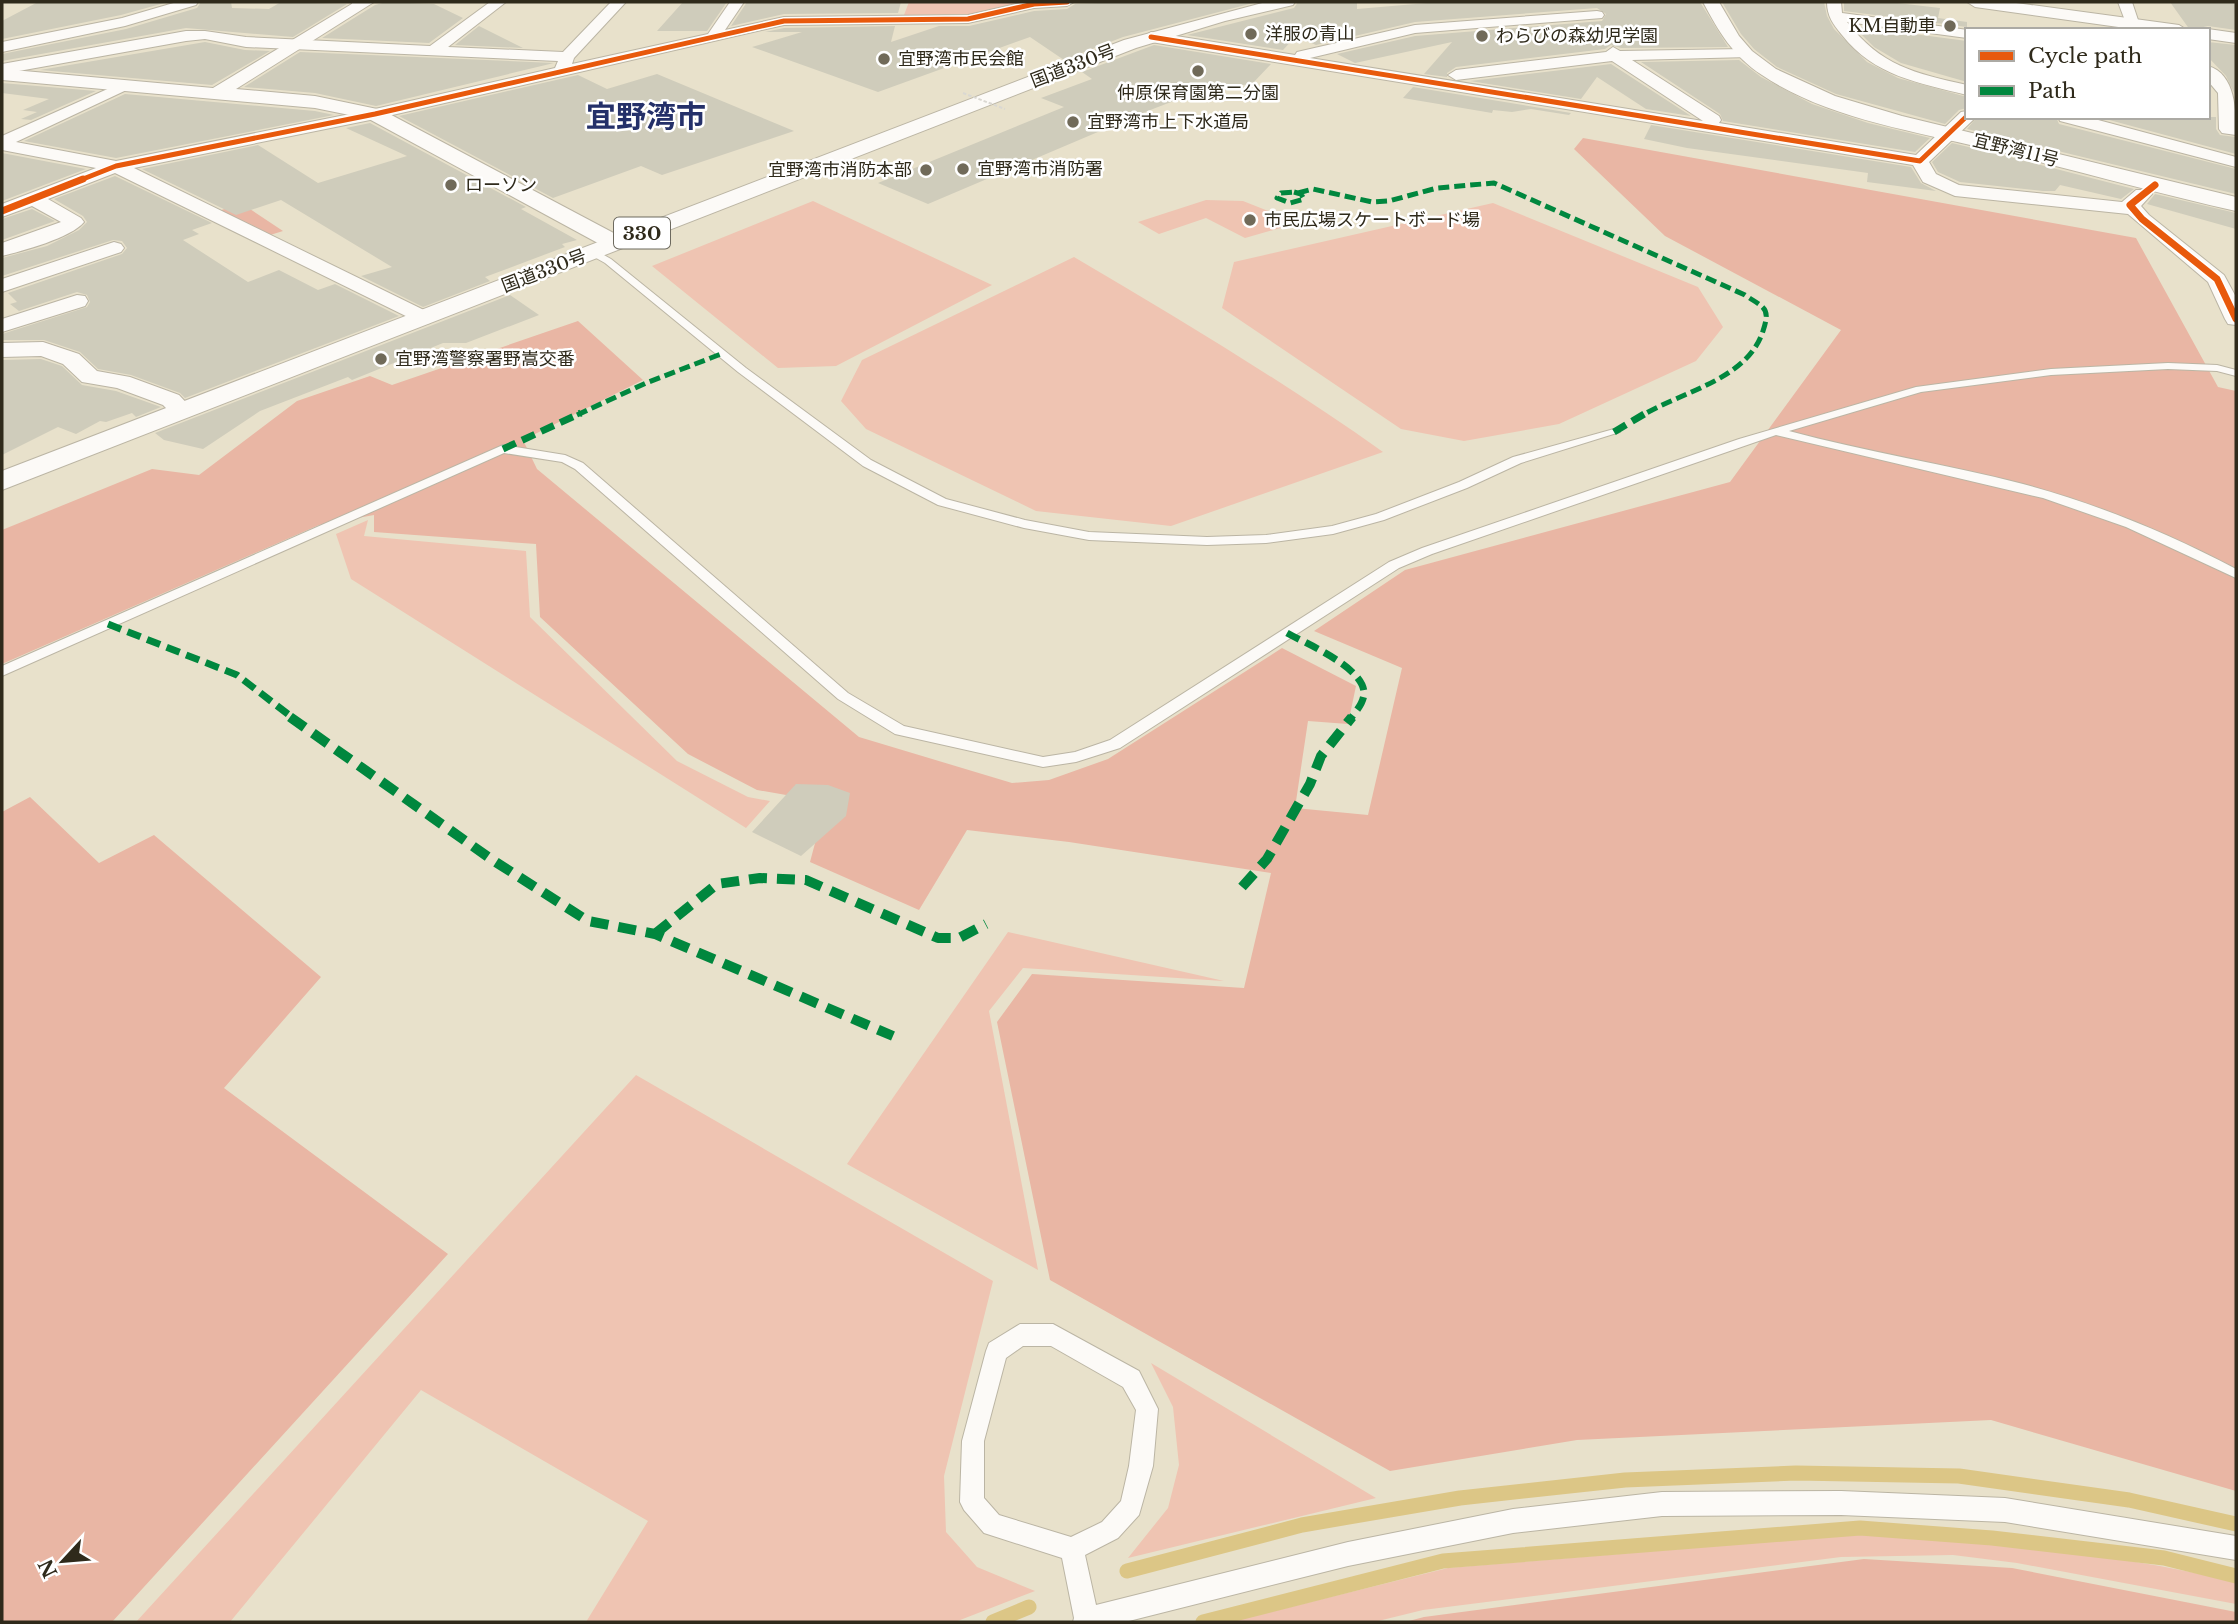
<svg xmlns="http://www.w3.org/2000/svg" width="2238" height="1624" viewBox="0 0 2238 1624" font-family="'Libre Baskerville','Noto Sans JP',serif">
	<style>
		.green { fill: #efc4b2 }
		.forest { fill: #e9b6a4 }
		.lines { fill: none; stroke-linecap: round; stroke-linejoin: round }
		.stream { stroke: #dcc686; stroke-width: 15 }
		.building { fill: #cfccbb }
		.lane-casing { stroke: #bbb5a4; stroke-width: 2 }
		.street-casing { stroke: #bbb5a4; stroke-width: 2 }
		.secondary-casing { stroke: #bbb5a4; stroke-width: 2 }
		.highway-casing { stroke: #bbb5a4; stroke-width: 2 }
		.lane { fill: #fcfaf7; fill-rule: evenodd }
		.street { fill: #fcfaf7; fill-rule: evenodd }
		.secondary { fill: #fcfaf7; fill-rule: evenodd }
		.highway { fill: #fcfaf7; fill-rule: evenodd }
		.path-bridge { stroke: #dad8d2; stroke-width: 2; stroke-dasharray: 3.5 2; stroke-linecap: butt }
		.quiet-far2 { stroke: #00873e; stroke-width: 5; stroke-dasharray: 11 5; stroke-linecap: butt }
		.quiet-far1 { stroke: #00873e; stroke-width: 7; stroke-dasharray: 14 7; stroke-linecap: butt }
		.quiet { stroke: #00873e; stroke-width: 10; stroke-dasharray: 18 10; stroke-linecap: butt }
		.cycleway-far1-casing { stroke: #fff; stroke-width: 7 }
		.cycleway-casing { stroke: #fff; stroke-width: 10 }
		.cycleway-far1 { stroke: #e8590c; stroke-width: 5 }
		.cycleway { stroke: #e8590c; stroke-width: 7 }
		.poi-dot { fill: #706a59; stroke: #fff; stroke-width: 2.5 }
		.labels { text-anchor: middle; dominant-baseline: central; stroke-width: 5; stroke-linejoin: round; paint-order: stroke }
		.far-poi-label { font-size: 18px; fill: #2f2a1b; stroke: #fff; text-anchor: start }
		.far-street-label { font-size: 18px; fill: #2f2a1b; stroke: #fff }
		.shield { fill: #fff; stroke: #6d6a5f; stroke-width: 2 }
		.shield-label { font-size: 19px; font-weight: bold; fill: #2f2a1b }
		.far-town-label { font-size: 30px; font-weight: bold; fill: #243069; stroke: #fff }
	</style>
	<rect width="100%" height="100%" fill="#e8e1cb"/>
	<path class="green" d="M909,2H1022L971,14L904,15Z
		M1206,200L1243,201L1298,223L1245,238L1206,218L1159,234L1138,222Z
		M813,201L992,285L836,366L778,368L652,266Z
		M1493,203L1698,287L1723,327L1696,361L1559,424L1464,441L1401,429L1222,308L1234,262Z
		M1074,257C1179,319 1283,381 1383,452L1171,526L1036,511L866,429L841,401L862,360Z
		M368,520L364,536L526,551L530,617L677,761L748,797L770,801L746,828L351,579L336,534Z
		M1008,932L1224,981L1023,968L989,1011L1038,1270L847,1164Z
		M636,1075L993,1281L944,1476L946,1532L977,1567L1035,1591L955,1622H586L648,1521L421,1390L230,1622H136Z
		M1151,1363L1376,1498L1128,1558L1168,1508L1179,1465L1173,1407Z
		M1861,1534C1987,1543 2113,1552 2236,1582V1604L2017,1563L1953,1555L1841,1557L1423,1610L1374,1622H1229L1448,1568Z"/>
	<path class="forest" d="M1583,138L2136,238L2218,387L2236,391V1491L1991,1420L1577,1440L1390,1471L1050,1280L997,1022L1032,974L1244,988L1271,873L1069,842L967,830L919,910L810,862L826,802L757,790L688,754L540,617L536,544L374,532V515L319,525L2,664V530L152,469L199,475L297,401L370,376L392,385L578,321L643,380L523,440L537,469L859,737L1012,783L1049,780L1108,759L1282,648L1356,686L1348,724L1308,721L1295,808L1368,815L1402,668L1314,631L1405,570L1730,482L1841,330L1665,236L1574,149Z
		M303,185L247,207L283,231L267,236L218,211Z
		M30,797L99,863L154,835L321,977L224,1088L448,1254L112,1622H2V812Z
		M1864,1559L2012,1568L2236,1612V1622H1405L1424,1617Z"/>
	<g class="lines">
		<path class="stream" d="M1127,1571L1302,1525L1460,1498L1625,1480L1796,1473L1959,1476L2129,1500L2236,1524
			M993,1622L1029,1607
			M1203,1622L1443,1561L1860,1528L1992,1538L2164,1558L2236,1576"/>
	</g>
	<path class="building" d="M38,2H168L121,15L2,39V21Z
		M201,2H231L232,8L269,9L281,2L347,4L293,37L186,28L2,61V54L126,29L197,8Z
		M386,2L434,4L463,18L429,43L322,38L375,5Z
		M683,2H727L707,31H657Z
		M747,2H901L898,13L784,14L731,26Z
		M1122,2H1257L1123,37L1064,60L1030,37L878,92L752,47L802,32H765L784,28L895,26L891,42L939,26H969L1034,11L1067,9L1075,4Z
		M1298,2H1357V9L1439,2H1700L1728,47L1621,48L1611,45L1605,49L1456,67L1447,73V77L1424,74L1452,42L1355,63L1337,54L1415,36L1602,21L1606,14L1597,8L1415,22L1316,45L1296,36L1283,50L1187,35L1294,8Z
		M1722,2H1824L1827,16L1834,29L1867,62L1898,78L1967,97V108L1959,110L1945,124L1836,94L1777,67L1754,49L1741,34Z
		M1853,2H1889L1940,8L1938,18L1967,22V27L1844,11V3Z
		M2170,2H2236V30L2208,26L2190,30Z
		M479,26L523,48L455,45Z
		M1853,26L1967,41V82L1901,63L1874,47Z
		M205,42L245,50L270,51L212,85L40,70Z
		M2208,42L2236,45V97L2226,76L2208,57Z
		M1154,45L1271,64L1252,84L1205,89L1145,112L928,204L878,183L1064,107L1041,98L1092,79L1082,72Z
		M300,52L554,63L376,106L315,93L244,87Z
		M1739,60L1761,77L1812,104L1868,123L1930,138L1915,152L1723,121L1720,114L1641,62Z
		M1611,64L1691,116L1646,109L1597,77L1581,99L1470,81Z
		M657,74L794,131L662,175L641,166L553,198L399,116L578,75L607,89Z
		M2,83L96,91L31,120L21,119L37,112L23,110L49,99L2,93Z
		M1413,87L1571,113L1569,115L1531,109L1512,112L1493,110L1492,113L1403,98Z
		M125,94L315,111L334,115L116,158L24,141Z
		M1977,117H2056L2059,124L2236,169V194L1967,129Z
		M2098,117H2216V129L2220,135L2236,137V154Z
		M370,123L526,207L521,209L577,240L562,244L565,247L485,277L490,281L423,307L361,276L392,267L281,200L236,215L142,169L258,145L318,183L407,156L346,128Z
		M1651,125L1911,167L1921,183L1936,191L1867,182L1868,173L1687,148L1644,139Z
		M1952,143L2014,158L2134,189L2121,199L2060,185L2055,191H2043L1960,182L1938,172L1932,162Z
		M2,153L86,169L2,201Z
		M115,176L212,223L192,230L199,234L183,240L248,282L279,270L318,290L335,284L399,316L185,398L180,393L131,375L98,369L80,352L44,340H2V334L87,307L90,302L87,295L77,292L19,311L10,304L17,302L8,293L122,254L127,248L122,241L113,240L2,276V258L47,246L79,230L87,222L83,216L54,199Z
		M2155,194L2236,213V229L2147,204Z
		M32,209L55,221L2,240V219Z
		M510,295L539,315L466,343H443L352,380L348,377L260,411L203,449L164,440L155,433Z
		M41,359L62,366L82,385L116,391L161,407L136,417L132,413L106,422L100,421L76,434L58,427L2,455V360Z
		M796,784L828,785L850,793L846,816L801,856L752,832Z"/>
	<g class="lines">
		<g class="lane-casing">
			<path id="lane" d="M589,250H595L611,259L746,368L871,460L946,499L1025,520L1089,532L1207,537L1266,535L1332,526L1376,514L1459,482L1513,457L1614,429L1620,432L1521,463L1467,488L1384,520L1333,534L1266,543L1207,545L1089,540L1024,528L938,505L863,466L738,372L605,263L589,254Z
				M2168,363L2217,365L2236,370V376L2217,371L2168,369L2051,375L1921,392L1789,431C1866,452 1946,464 2023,484C2097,504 2168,533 2236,569V578L2126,527L2043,498L1776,435L1432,554L1399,568L1120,748L1076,762L1043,767L895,734L838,699L575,469L562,462L504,453L2,676V666L503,445L565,455L583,463L848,693L904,726L1043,757L1075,752L1110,740L1389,562L1422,548L1739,439L1916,387L2051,369Z
				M1020,1324H1053L1139,1371L1158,1409L1153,1466L1139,1515L1118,1538L1085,1555L1096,1605L1348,1542L1513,1509L1662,1492L1841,1491L2005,1498L2236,1536V1560L2005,1522L1841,1515L1662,1516L1513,1533L1348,1566L1125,1622H1073L1074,1618L1062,1558L984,1533L964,1510L960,1502L962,1441L986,1351L989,1343ZM1023,1346H1051L1123,1387L1136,1410L1129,1466L1121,1501L1102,1522L1071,1537L999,1515L984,1498V1441L1006,1358Z"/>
		</g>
		<g class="street-casing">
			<path id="street" d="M177,2H198L196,5L125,26L2,52V42L122,18Z
				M351,2H373L366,6L353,5Z
				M490,2H506L448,47L563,52L611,2H626L574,58L572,64L708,34L730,2H744L725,30L784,17L968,15L1025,2H1074L1067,6L1034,8L968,23L784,25L375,119L134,168L430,313L433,318L430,323L422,324L115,173L48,199L81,218L84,222C71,238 22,251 2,256V243L61,222L32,206L2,217V204L96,168L2,150V136L121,83H133L135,86L16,142L116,161L375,109L555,68L558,61L246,47L205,39L186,41L2,74V64L186,31H205L246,37L430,46Z
				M1827,2H1841L1842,13L1968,30L1967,38L1847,22C1881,66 1914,73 1967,85V95C1919,83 1874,76 1842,35C1833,24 1827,16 1827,2Z
				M2118,2H2132L2139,23L2137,26H2127Z
				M1597,11L1602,12L1604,15L1602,18L1415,33L1310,58L1703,121L1612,61L1456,80L1448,75L1456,70L1606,52L1613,47L1620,51L1744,49L1749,51L1752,54L1749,57L1632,60L1719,116L1721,120L1719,123L1916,155L1961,112L1967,111V117H1975L1973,120L1929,162L1936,174L1959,185L2122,202L2136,190H2150L2152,194L2141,206L2149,215L2224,275L2236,297V325L2228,324L2225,319L2208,282L2128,214L1955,196L1923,182L1913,165L1151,42L1143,37L1151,32L1295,55L1297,52L1415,25Z
				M2208,66C2236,74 2236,112 2236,135L2222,133L2219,129L2218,93L2208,81Z
				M2058,117H2087L2236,157V167L2060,121Z
				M114,242L121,244L124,248L121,252L2,292V279Z
				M77,295L85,296L88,301L85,306L2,332V319Z
				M43,342L79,354L97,371L130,377L179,395L194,411L190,416H174L163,405L117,388L82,382L63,364L41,356L2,357V343Z"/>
		</g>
		<g class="secondary-casing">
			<path id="secondary" d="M355,2H374L236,89L315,96L382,110L623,238L627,243L623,248H607L369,119L315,108L2,80V69L213,88Z
				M1703,2H1719L1739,36L1752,51L1776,69L1835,96L1902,116L2236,197V211C2152,192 2068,168 1983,148C1910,130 1826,118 1762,75C1733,56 1719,32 1703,2Z"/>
		</g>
		<g class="highway-casing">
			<path id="highway" d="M1266,2H1295L1293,5L1225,21L1136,48L2,490V471L1124,40Z
				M1967,2H2009L2179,25L2187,30H2140L1975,7Z
				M2208,29L2236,33V43L2208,39V30H2204Z"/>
		</g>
		<use href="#lane" class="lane"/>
		<use href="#street" class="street"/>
		<use href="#secondary" class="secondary"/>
		<use href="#highway" class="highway"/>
		<path class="path-bridge" d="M963,93L1005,109"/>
		<path class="quiet-far2" d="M1294,192L1301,194L1304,199L1290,203L1277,198L1281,193Z
			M1298,193L1313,189L1372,202L1389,201L1437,188L1494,183L1745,295C1764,308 1771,307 1763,331C1747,380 1683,391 1643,415
			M577,415L646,383L721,354"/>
		<path class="quiet-far1" d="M1614,432L1646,413
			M503,449L581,413
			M108,624L237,675L293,718
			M1287,633C1307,644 1365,668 1364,694C1363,704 1356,711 1351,718"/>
		<path class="quiet" d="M290,717L491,859L588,921L655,934L893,1036
			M1242,887L1267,859L1310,784L1321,756L1352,717
			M655,934L717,884L760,878L806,880L938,938H959L986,924"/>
		<g class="cycleway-far1-casing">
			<path id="cycleway-far1" d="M1151,37L1920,161L1967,116
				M78,181L116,166L375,114L784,21L968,19L1034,4L1067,2"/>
		</g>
		<g class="cycleway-casing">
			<path id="cycleway" d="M2155,185L2130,205L2142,219L2217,279L2236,319
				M2,211L83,179"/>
		</g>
		<use href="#cycleway-far1" class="cycleway-far1"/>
		<use href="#cycleway" class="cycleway"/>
	</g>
	<g class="poi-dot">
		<circle cx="1950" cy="26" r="7"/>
		<circle cx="1251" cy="34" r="7"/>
		<circle cx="1482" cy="36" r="7"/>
		<circle cx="884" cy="59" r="7"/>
		<circle cx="1198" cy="71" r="7"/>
		<circle cx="1073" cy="122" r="7"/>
		<circle cx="963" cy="169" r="7"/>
		<circle cx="926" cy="170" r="7"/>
		<circle cx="451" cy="185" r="7"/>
		<circle cx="1250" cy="220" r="7"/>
		<circle cx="381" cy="359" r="7"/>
	</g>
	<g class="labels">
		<g class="far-poi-label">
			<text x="1936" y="26" text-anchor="end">KM自動車</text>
			<text x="1265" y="34">洋服の青山</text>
			<text x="1496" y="36">わらびの森幼児学園</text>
			<text x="898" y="59">宜野湾市民会館</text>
			<text x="1198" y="93" text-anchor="middle">仲原保育園第二分園</text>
			<text x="1087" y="122">宜野湾市上下水道局</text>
			<text x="977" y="169">宜野湾市消防署</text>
			<text x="912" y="170" text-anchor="end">宜野湾市消防本部</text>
			<text x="465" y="185">ローソン</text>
			<text x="1264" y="220">市民広場スケートボード場</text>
			<text x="395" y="359">宜野湾警察署野嵩交番</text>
		</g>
		<g class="far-street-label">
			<text transform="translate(1073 66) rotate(-21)">国道330号</text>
			<text transform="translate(2016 150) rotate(14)">宜野湾11号</text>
			<text transform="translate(544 271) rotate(-21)">国道330号</text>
		</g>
		<rect class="shield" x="614" y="217.5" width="56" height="31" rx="5"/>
		<g class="shield-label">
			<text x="642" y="233">330</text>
		</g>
		<g class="far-town-label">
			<text x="646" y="116">宜野湾市</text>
		</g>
	</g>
	<rect width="2238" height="1624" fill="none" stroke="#2f2a1b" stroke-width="7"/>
	<rect x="1965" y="28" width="245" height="91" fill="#ffffff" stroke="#acaaa4" stroke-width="2"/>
	<rect x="1979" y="51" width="35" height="10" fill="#e8590c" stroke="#acaaa4" stroke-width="2"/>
	<text x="2028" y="63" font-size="21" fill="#2f2a1b">Cycle path</text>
	<rect x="1979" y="86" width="35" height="10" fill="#00873e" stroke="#acaaa4" stroke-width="2"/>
	<text x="2028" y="98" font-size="21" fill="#2f2a1b">Path</text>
	<g transform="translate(63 1561) rotate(244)" stroke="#ffffff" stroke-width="5" paint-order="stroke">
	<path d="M0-5L12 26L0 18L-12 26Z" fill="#2f2a1b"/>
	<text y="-10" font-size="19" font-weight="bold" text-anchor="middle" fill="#2f2a1b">N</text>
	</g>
</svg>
